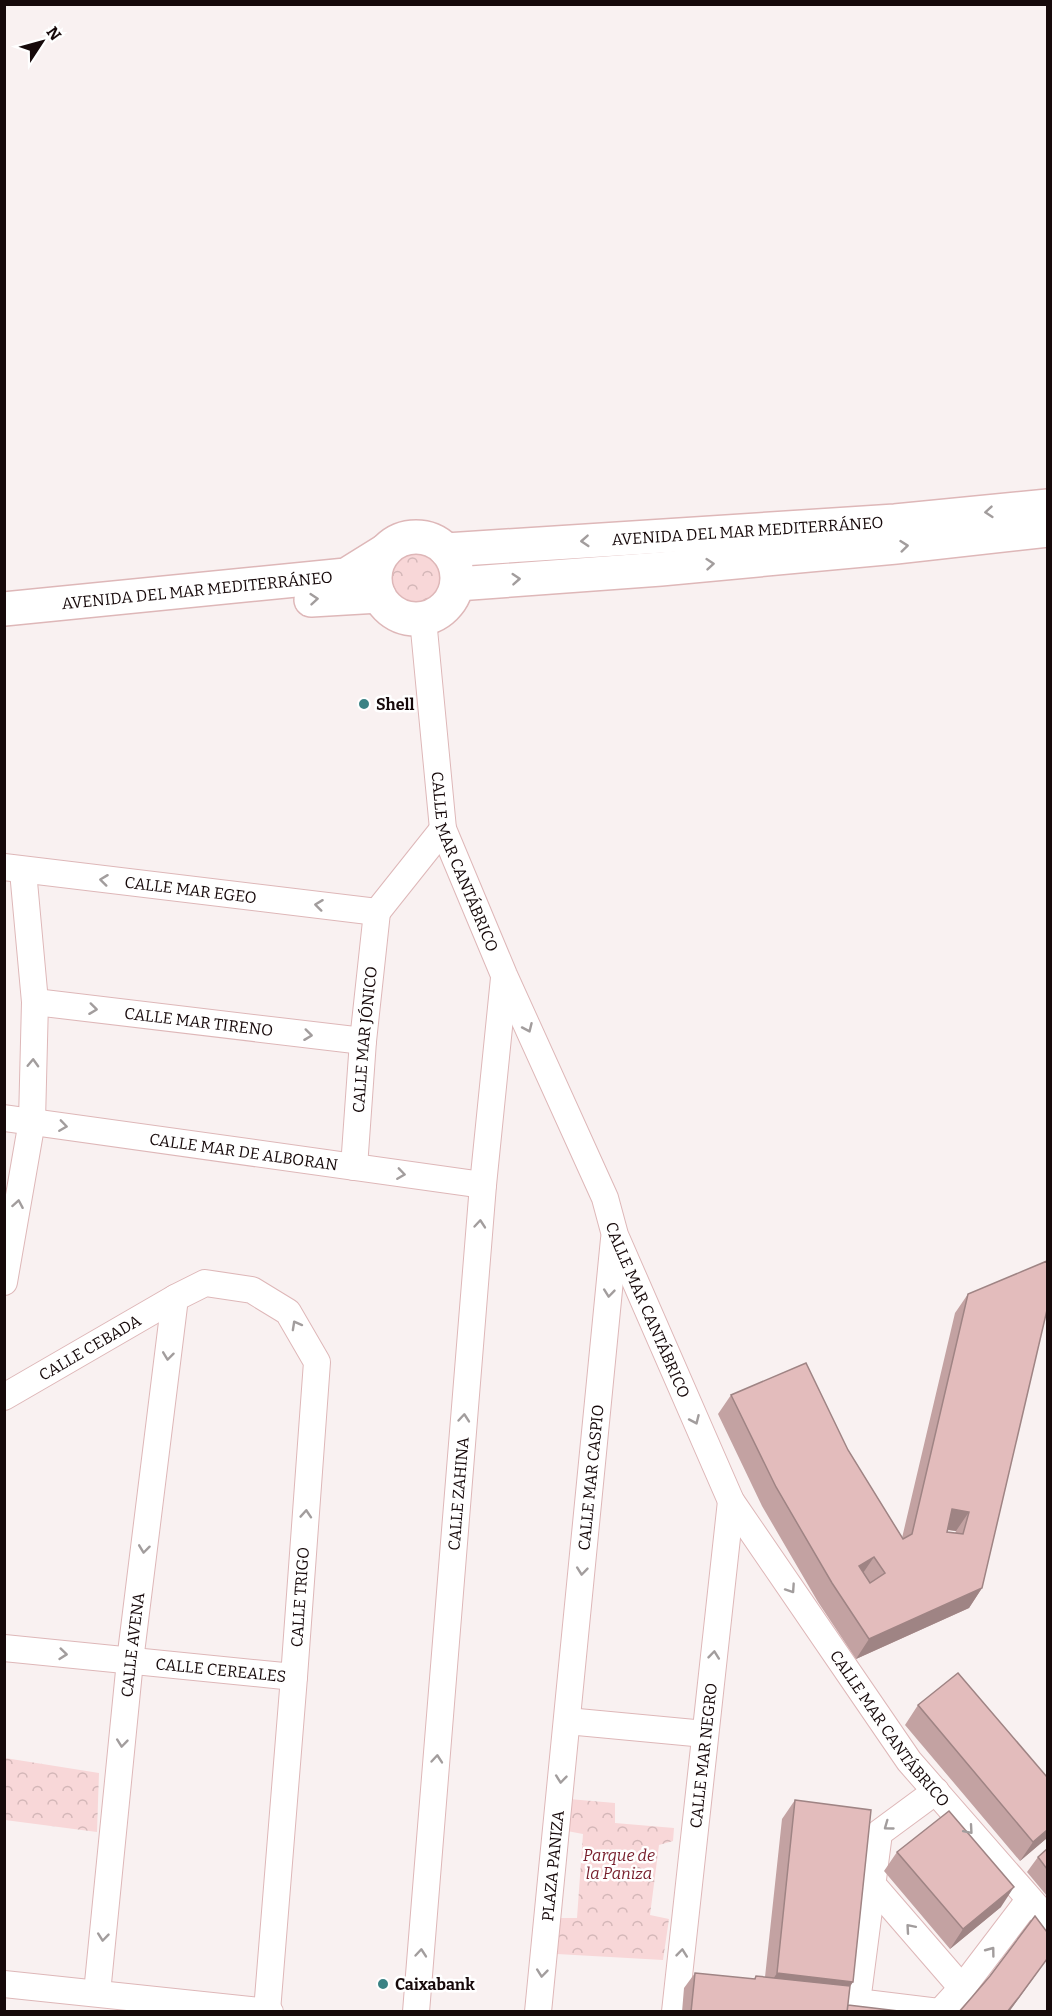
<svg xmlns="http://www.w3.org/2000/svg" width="1052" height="2016" viewBox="0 0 1052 2016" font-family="Bitter,serif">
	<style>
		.park { fill: url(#park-crowns) }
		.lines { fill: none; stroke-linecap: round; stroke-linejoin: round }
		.street-casing { stroke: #deb7b8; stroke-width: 28 }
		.secondary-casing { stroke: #deb7b8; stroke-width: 36 }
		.street { stroke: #fff; stroke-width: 26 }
		.secondary { stroke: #fff; stroke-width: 33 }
		.wall { fill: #c3a2a2; fill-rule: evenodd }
		.shaded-wall { fill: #9f8484 }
		.building { fill: #e3bcbc; stroke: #9f8484; stroke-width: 1.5; fill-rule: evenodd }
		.oneway { stroke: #a29d9d }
		.poi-dot { fill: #3a8284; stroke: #fff; stroke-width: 2 }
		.labels { text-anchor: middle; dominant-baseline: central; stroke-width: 5; stroke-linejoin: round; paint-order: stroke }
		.street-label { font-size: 16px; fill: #16090a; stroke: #fff }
		.poi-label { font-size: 16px; font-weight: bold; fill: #16090a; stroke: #fff; text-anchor: start }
		.park-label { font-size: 16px; font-style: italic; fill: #771d2b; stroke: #fff }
	</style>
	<defs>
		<pattern id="park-crowns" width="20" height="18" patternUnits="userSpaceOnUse" patternTransform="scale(1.5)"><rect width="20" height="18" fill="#f8d7d8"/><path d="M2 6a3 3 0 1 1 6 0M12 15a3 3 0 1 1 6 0" fill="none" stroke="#d4b7b8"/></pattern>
	</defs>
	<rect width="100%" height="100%" fill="#f9f1f1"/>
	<path class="park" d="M385 579a31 31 0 1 1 62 0a31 31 0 1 1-62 0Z
		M5,1758L99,1773L97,1832L5,1820Z
		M569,1799L615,1803V1823L674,1828L673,1841L659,1845L650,1915L669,1919L663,1960L557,1954L558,1918H577L583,1834L567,1831Z"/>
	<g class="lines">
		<g class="street-casing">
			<g id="street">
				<path id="s1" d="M423,619L443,829L504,975L605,1198L615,1235L731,1501L909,1761L1048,1920"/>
				<path id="s2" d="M4,867L377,912"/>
				<path d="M377,912L443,829"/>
				<path id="s3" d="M35,1002L363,1041"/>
				<path id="s4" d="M4,1118L483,1185"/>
				<path id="s5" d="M354,1167L363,1041L377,912"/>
				<path d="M4,1282L32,1121L35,1002L23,871"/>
				<path id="s6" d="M4,1397L175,1298L205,1283L252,1290L288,1312L317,1362L294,1677L267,2011"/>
				<path id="s7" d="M4,1648L294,1677"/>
				<path d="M567,1721L705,1734"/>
				<path d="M936,1791L879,1833L857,2002L939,2012"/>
				<path d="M872,1884L962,1988"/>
				<path d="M4,1984L270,2012"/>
				<path id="s8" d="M97,1993L130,1661L175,1298"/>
				<path id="s9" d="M416,2012L483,1185L504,978"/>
				<path id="s10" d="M538,2012L614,1239"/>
				<path id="s11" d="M675,2012L731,1501"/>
				<path d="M940,2012L962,1988L1029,1900"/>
			</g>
		</g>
		<g class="secondary-casing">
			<g id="secondary">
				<circle cx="416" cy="578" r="41"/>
				<path id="s12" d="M446,550L895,521L1048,506"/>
				<path d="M457,584L661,569L896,547L1048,530"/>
				<path d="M311,600L379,596"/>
				<path id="s13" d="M4,609L346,575L383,552"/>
			</g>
		</g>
		<use href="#street" class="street"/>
		<use href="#secondary" class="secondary"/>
	</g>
	<path class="wall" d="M968,1294L982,1588L969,1608L856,1659L818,1602L762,1506L718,1414L731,1395L848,1450L902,1538L955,1313ZM947,1530L956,1531L955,1533L947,1532Z
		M918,1705L1047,1838L1020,1861L905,1725Z
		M795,1800L853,1982L850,1986L848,2005L907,2012H682L684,1988L695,1973L754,1979L756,1976L765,1977L782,1819Z
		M1047,1849V1896L1027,1872L1038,1857Z
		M897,1852L1001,1907L950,1949L884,1871Z"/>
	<path class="shaded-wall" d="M952,1509L969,1512L956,1531L938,1528Z
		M874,1557L861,1576L859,1566Z
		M982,1588L969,1608L856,1659L869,1639Z
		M1047,1830V1838L1020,1861L1033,1842Z
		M1014,1887L1001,1907L950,1949L963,1929Z
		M1047,1959L1009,2012H1007Z
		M777,1973L853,1982L840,2001L764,1993Z"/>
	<path class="building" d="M1047,1261V1310L982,1588L869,1639L832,1583L776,1487L731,1395L806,1363L848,1450L903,1539L912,1534L968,1294ZM952,1509L969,1512L963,1534L947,1532ZM874,1557L885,1573L870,1583L859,1566Z
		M958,1673L1047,1777V1830L1033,1842L918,1705Z
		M795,1800L871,1810L853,1982L777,1973Z
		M949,1811L1014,1887L963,1929L897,1852Z
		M1047,1849V1869L1038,1857Z
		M1035,1916L1047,1932V1959L1019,1997L1007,2012H946V2011H960L990,1976Z
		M695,1973L755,1979L756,1976L850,1986L847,2012H691Z
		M848,2005L907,2012H847Z"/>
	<defs><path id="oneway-chevron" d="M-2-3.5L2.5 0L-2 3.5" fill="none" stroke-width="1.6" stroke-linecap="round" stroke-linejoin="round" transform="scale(1.5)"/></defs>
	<g class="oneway">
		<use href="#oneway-chevron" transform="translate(989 512) rotate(175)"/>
		<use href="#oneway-chevron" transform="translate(585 541) rotate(176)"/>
		<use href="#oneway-chevron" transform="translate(904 546) rotate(-6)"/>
		<use href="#oneway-chevron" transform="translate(710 564) rotate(-5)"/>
		<use href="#oneway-chevron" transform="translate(516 579) rotate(-4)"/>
		<use href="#oneway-chevron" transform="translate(314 599) rotate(-5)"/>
		<use href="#oneway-chevron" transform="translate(104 880) rotate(-173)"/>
		<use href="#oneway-chevron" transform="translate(319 905) rotate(-173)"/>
		<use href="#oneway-chevron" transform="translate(93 1009) rotate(7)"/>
		<use href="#oneway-chevron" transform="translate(528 1028) rotate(66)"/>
		<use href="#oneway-chevron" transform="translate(308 1035) rotate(7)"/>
		<use href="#oneway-chevron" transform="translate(33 1063) rotate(-88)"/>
		<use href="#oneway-chevron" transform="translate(63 1126) rotate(8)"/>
		<use href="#oneway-chevron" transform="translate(401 1174) rotate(8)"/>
		<use href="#oneway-chevron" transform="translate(18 1204) rotate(-80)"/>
		<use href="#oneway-chevron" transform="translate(480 1224) rotate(-85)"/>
		<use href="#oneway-chevron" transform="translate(609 1293) rotate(96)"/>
		<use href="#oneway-chevron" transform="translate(296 1325) rotate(-119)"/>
		<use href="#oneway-chevron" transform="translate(168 1356) rotate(97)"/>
		<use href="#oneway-chevron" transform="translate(464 1418) rotate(-85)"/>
		<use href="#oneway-chevron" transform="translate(695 1420) rotate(66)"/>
		<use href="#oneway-chevron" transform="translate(306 1514) rotate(-86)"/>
		<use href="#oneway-chevron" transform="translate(144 1549) rotate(97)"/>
		<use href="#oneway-chevron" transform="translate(582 1571) rotate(96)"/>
		<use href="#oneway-chevron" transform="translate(791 1589) rotate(56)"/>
		<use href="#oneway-chevron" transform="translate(63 1654) rotate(6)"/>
		<use href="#oneway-chevron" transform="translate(714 1655) rotate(-84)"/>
		<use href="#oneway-chevron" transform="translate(122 1743) rotate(96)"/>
		<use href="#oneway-chevron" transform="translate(437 1759) rotate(-85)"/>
		<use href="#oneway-chevron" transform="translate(561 1779) rotate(96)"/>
		<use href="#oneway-chevron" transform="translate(888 1826) rotate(144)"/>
		<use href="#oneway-chevron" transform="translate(969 1830) rotate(49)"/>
		<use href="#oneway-chevron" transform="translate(910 1928) rotate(-131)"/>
		<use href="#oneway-chevron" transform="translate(103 1937) rotate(96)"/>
		<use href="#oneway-chevron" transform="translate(991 1951) rotate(-53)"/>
		<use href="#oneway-chevron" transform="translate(421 1953) rotate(-85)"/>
		<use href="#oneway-chevron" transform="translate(682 1953) rotate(-84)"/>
		<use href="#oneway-chevron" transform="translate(542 1973) rotate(96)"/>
	</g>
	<g class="poi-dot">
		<circle cx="364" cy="704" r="6"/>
		<circle cx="383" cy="1984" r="6"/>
	</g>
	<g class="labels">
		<g class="street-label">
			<text stroke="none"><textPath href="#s12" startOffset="302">AVENIDA DEL MAR MEDITERRÁNEO</textPath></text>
			<text stroke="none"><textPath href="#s13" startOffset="194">AVENIDA DEL MAR MEDITERRÁNEO</textPath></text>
			<text stroke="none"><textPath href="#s1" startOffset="248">CALLE MAR CANTÁBRICO</textPath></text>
			<text stroke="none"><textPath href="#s2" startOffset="188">CALLE MAR EGEO</textPath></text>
			<text stroke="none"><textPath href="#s3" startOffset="165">CALLE MAR TIRENO</textPath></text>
			<text stroke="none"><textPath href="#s5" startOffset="128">CALLE MAR JÓNICO</textPath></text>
			<text stroke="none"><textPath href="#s4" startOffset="242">CALLE MAR DE ALBORAN</textPath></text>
			<text stroke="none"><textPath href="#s1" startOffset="734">CALLE MAR CANTÁBRICO</textPath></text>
			<text stroke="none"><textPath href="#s6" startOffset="99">CALLE CEBADA</textPath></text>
			<text stroke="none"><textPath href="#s10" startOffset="537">CALLE MAR CASPIO</textPath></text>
			<text stroke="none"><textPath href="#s9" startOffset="520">CALLE ZAHINA</textPath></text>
			<text transform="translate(300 1597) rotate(-86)">CALLE TRIGO</text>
			<text stroke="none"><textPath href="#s8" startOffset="350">CALLE AVENA</textPath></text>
			<text stroke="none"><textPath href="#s7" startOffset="218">CALLE CEREALES</textPath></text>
			<text stroke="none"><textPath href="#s1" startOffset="1220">CALLE MAR CANTÁBRICO</textPath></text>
			<text stroke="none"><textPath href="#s11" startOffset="258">CALLE MAR NEGRO</textPath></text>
			<text stroke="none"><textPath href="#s10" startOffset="147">PLAZA PANIZA</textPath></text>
		</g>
		<g class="poi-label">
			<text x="376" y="704">Shell</text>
			<text x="395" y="1984">Caixabank</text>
		</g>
		<g class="park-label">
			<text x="619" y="1855">Parque de<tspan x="619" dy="18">la Paniza</tspan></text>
		</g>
	</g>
	<rect width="1052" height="2016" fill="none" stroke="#16090a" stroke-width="12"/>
	<g transform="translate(42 42) rotate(54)" stroke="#ffffff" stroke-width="4.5" paint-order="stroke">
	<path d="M0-4.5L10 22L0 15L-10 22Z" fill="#16090a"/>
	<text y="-9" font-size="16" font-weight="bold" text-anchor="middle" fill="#16090a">N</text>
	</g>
</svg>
